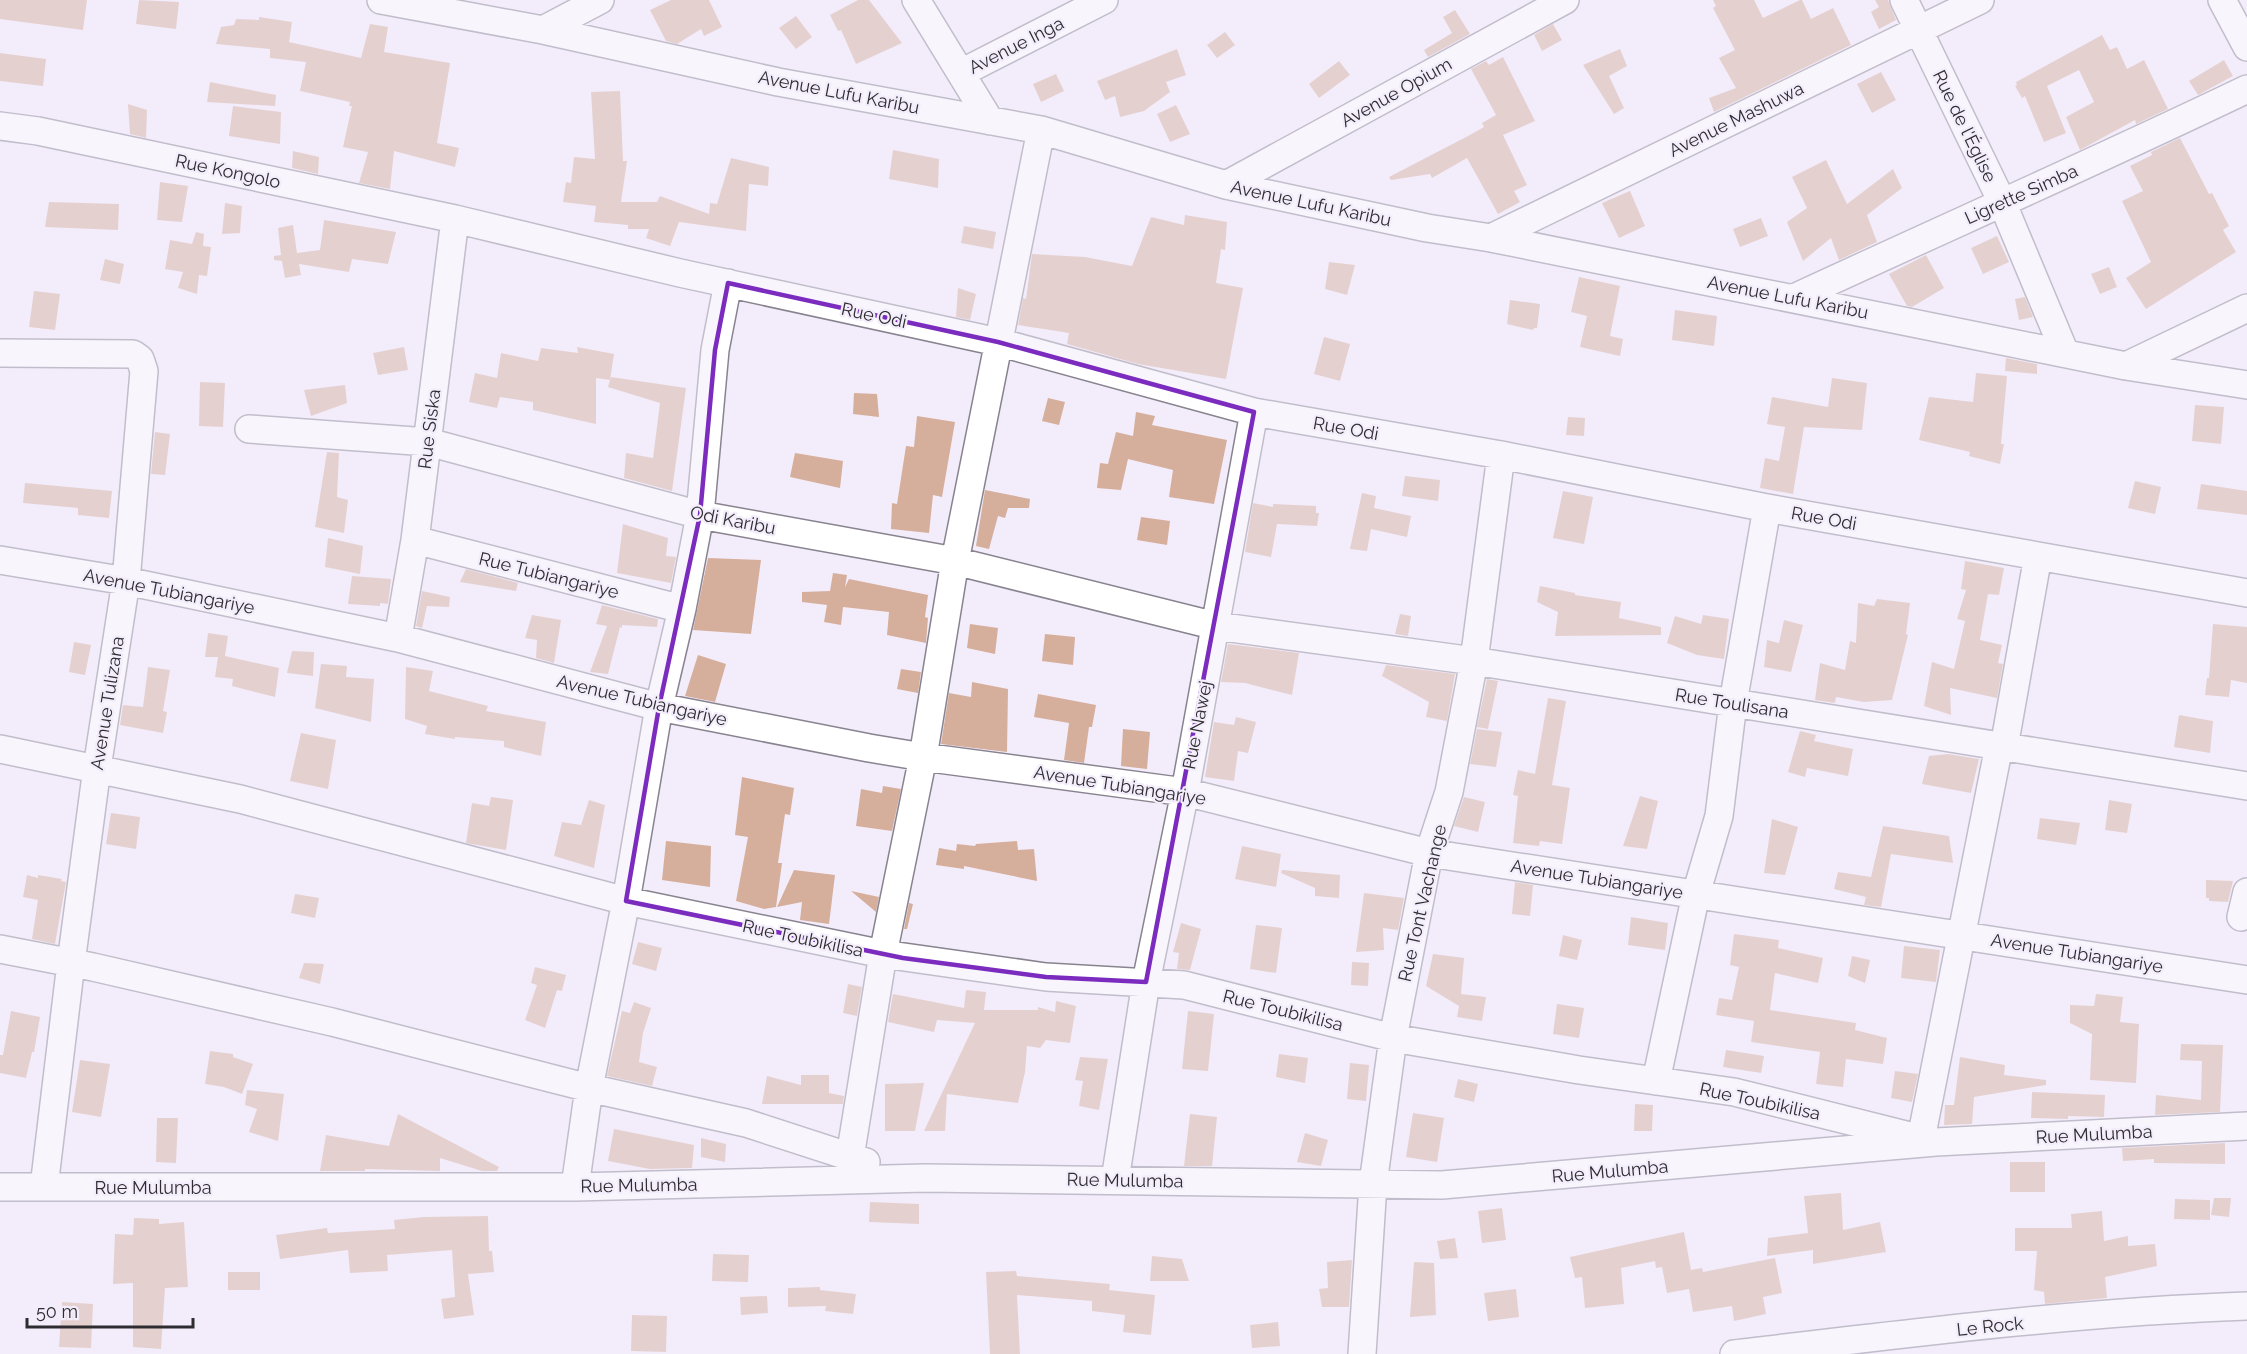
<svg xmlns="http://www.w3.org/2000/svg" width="2247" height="1354" viewBox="0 0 2247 1354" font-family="Raleway,sans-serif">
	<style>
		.building { fill: #d6ae9c }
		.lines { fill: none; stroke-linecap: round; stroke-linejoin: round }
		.minor-casing { stroke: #88838f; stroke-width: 30 }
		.minor { stroke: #fff; stroke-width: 27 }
		.marked { fill: none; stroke: #7b2cbf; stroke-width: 4.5; stroke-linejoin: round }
		.labels { text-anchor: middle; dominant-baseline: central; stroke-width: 4.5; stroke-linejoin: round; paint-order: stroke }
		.street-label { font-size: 18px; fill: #2f2c31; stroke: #f3edfb }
	</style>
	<rect width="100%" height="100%" fill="#f3edfb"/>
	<path class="building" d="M0,0H87L83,30L0,19Z
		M139,0L179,2L176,29L136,24Z
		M671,0H709L722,27L704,36L701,29L677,44L666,41L650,10Z
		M858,0H869L902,43L856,64L841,30L838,31L830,15Z
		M1713,0H1754L1763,18L1800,0H1802L1811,19L1833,8L1851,45L1714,112L1709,98L1736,88L1719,58L1735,50L1713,8L1716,6Z
		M1875,0H1888L1896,20L1879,29L1871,12L1879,7Z
		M1455,10L1470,34L1428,57L1424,50L1452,33L1443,17Z
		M796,16L812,37L796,49L779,28Z
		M259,17L292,22L289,42L361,58L370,24L388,27L384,52L450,63L437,143L459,148L455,167L394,151L390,189L359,183L368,152L343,147L352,106H349L350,102L300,91L306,62L270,58V49L216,44L221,27L234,25L236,19L259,20Z
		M1553,24L1562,40L1542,51L1534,35Z
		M1225,32L1235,45L1217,58L1207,45Z
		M2102,35L2110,50L2117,47L2127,69L2144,60L2168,109L2136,124L2135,120L2080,150L2066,117L2094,102L2079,70L2047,86L2066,133L2044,142L2025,96L2022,98L2015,86L2017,85L2016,82Z
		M1177,49L1186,75L1166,82L1170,92L1144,111L1120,117L1115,96L1105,100L1097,81Z
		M1620,49L1627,66L1609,76L1624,108L1614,114L1583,65Z
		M0,53L46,59L43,86L0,81Z
		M1503,57L1535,121L1503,135L1527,185L1514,191L1520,202L1498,214L1467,158L1432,178L1430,174L1391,180L1389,177L1468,136L1484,127L1482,123L1496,115L1471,69L1486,61L1489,65Z
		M2224,60L2233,76L2198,95L2189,81Z
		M1339,61L1350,75L1319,98L1309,84Z
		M1881,72L1896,100L1872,113L1857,84Z
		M1056,74L1064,91L1041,102L1033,84Z
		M210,82L276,95L275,106L207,102Z
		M620,91L623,161H627L621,202H657L660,196L709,214L710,203L717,204L731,158L769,167L768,186L749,184L746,231L679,222L670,246L646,238L649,229H628V225L594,222L596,206L563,202L566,182L571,183L574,157L595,159L591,92Z
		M128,104L147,110L146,138L130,134Z
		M1176,105L1190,134L1170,142L1157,114Z
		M233,106L281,112L280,144L229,136Z
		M2180,138L2209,194L2212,193L2229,226L2223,230L2236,252L2146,309L2126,278L2151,262L2122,201L2143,191L2130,166L2152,155L2151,152Z
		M893,150L939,159L938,188L889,179Z
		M293,151L319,157L318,174L292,168Z
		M1826,160L1847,204L1893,169L1902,188L1867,215L1877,242L1839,260L1831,238L1803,261L1787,222L1807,208L1792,177Z
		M160,182L188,186L182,222L157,220Z
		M1630,191L1645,226L1619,238L1602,203Z
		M49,202L119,204L118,230L45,227Z
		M225,203L242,206L240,233L222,234Z
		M1185,215L1227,222L1225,250L1221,249L1216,283L1243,288L1226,379L1138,364L1067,344L1069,333L1018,325L1023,298L1026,299L1032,254L1085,257L1132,266L1151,217L1184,225Z
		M1761,218L1768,236L1740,247L1733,229Z
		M324,220L396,232L388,264L352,259L349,272L299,264L301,275L285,278L282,261L274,260V256L281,255L278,228L293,225L297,253L320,250Z
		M964,226L996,232L993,249L961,243Z
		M196,232L204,234L203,246L211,247L207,276L199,275L197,294L178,288L183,272L165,269L170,240L192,244Z
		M1997,236L2009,262L1983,274L1971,248Z
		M1926,255L1944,288L1912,307L1907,306L1889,274Z
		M105,259L124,264L120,284L100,280Z
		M1329,262L1355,265L1347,295L1325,289Z
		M2109,267L2117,287L2100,294L2091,274Z
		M1579,277L1620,286L1610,336L1623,339L1620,356L1580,347L1587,316L1571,312Z
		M958,288L976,294L970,320L956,317Z
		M34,291L60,294L55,330L29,327Z
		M2025,297L2033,317L2019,320L2015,299Z
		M1510,300L1540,304L1537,328H1534L1533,330L1507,324Z
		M1675,310L1717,316L1714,346L1672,340Z
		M1324,337L1350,344L1340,381L1314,374Z
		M404,347L408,370L378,375L373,353Z
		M577,347L614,354L610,380L611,377L686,388L672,491L624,478L626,453L653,458L660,403L608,387L610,380L596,378V424L533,410V402L500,397L497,408L469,402L475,373L497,378L501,353L538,361L541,348L578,353Z
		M2006,358L2037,364V374L2005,371Z
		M1976,373L2007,376L2001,444H2004L2000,464L1969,456L1970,452L1919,440L1929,397L1973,402Z
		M1832,378L1867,383L1862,430L1804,427L1793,494L1760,488L1765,458L1779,461L1785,427L1767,424L1772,397L1828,407Z
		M200,382L225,383L223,427L199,426Z
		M345,385L347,403L311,416L304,390Z
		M854,393L877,394L879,417L853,414Z
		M1048,398L1065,402L1059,425L1042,421Z
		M2195,405L2224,407L2221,444L2192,441Z
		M1136,412L1155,416L1152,425L1227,440L1214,504L1169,497L1173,470L1128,459L1121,490L1097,488L1100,463L1108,464L1116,432L1133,436Z
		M917,416L955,422L942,497L933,495L929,533L891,529L892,503L897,504L906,446L914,447Z
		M1568,417L1585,418L1584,436L1566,435Z
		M155,432L170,434L165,475L151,474Z
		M327,452L339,453L337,497L348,500L344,533L315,527Z
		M795,453L843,461L840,488L790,477Z
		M1405,476L1440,480L1438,501L1402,496Z
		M2135,481L2161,487L2155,514L2128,508Z
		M25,483L112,491L109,518L78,515V508L23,503Z
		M2201,484L2247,491V515L2197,509Z
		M985,490L1030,499L1029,508H1008L1005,518L998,516L989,549L976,546Z
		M1563,491L1593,497L1584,544L1553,538Z
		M1362,493L1376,496L1374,508L1411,516L1407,537L1371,529L1367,551L1350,549Z
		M1253,503L1273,507V504L1316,506V513H1319L1317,526L1277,524L1271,557L1245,552Z
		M1141,517L1170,521L1167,545L1137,540Z
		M623,524L668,538L666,556L676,557L671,583L617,573Z
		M328,538L363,546L360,574L325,567Z
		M708,558L761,560L751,634L693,630Z
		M1965,561L2004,568L1999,595L1988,594L1980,640L2002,645L1998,663L2003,664L1997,698L1950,688L1951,715L1924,706L1932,662L1954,669L1965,621L1957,619L1966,590L1961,589Z
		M466,569L518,583L516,591L460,582Z
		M833,573L847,575L845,587L849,579L928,595L925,617L928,618L926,643L887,635L889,612L843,607L841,625L824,622L827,605L802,602V592L830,591Z
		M352,576L391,579L388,604L380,603V606L348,604Z
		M1540,586L1575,593V595L1621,602L1619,618L1661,627V635L1555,636L1558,612L1537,602Z
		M422,591L450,597L449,607L427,606L422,628L416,626Z
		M1877,599L1910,603L1906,634L1908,635L1892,700L1864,702L1836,697L1835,703L1815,700L1820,663L1845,670L1850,641L1856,643L1858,603L1874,606Z
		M602,605L658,619L657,627L622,625V628L620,627L608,674L590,672L607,626L596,624Z
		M1400,614L1411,616L1408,636L1395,634Z
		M532,615L561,620L554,663L536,658L537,640L525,638Z
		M1703,615L1729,619L1724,659L1697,655L1667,643L1675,616L1701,624Z
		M1784,620L1803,625L1791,672L1764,667L1767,640L1779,643Z
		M970,624L998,628L995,654L967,648Z
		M2213,624L2247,627V683L2231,680L2229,697L2205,695L2207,678H2209Z
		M208,633L228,636L225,656L279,668L275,697L232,686L233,679L215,677L218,657H205Z
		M1045,634L1075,637L1073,665L1042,661Z
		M74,642L91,645L85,675L69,672Z
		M1228,644L1299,653L1292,695L1245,683L1221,682Z
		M292,651L314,652L313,676L287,673Z
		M698,655L726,664L715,702L685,696Z
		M321,664L347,666L346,677L374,679L371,722L315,708Z
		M1386,665L1455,674L1447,721L1426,717L1429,702L1382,676Z
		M148,667L170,670L163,711L167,712L163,733L120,725L123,705L143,707Z
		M406,667L433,671L429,691L488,706L486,711L546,722L541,756L504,747V741L455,737V739L425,734L427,726L405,719Z
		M901,669L921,672L918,693L897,689Z
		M1487,679L1498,681L1488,729L1477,727Z
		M972,682L1008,689L1007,752L941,744L949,693L971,697Z
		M1038,694L1096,705L1092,727H1089L1084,763L1064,760L1069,723L1034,717Z
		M1548,698L1566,701L1552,785L1570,788L1562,844L1540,841L1539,846L1513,843L1518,796L1513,795L1518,770L1535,774Z
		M2179,715L2213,721L2210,753L2174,747Z
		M1236,717L1256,722L1248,753L1238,751L1234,781L1205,777L1214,722L1234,725Z
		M1123,729L1150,732L1147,769L1121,766Z
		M1477,729L1502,732L1496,767L1470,764Z
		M1800,731L1816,735L1814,741L1853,749L1848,776L1807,768L1805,777L1788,772Z
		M301,733L336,740L328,789L290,781Z
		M1948,754L1979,759L1971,793L1922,784L1929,756Z
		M742,777L794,788L790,815L785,814L778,863H782L776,907L764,909L736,901L748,837L735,835Z
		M883,786L901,789L892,831L856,826L861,789L882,793Z
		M1640,796L1658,801L1647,849L1623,846Z
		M491,797L513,800L506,850L466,843L472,803L489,806Z
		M1464,797L1485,802L1478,832L1454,826Z
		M589,800L605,805L594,868L554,856L562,822L581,825Z
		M2109,800L2132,804L2127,833L2105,830Z
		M111,813L140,817L136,849L106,844Z
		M2040,818L2080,823L2076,845L2037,839Z
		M1772,819L1798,827L1785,875L1764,873Z
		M1883,826L1949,836L1953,863L1891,854L1881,907L1864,905L1866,897L1834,889L1838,872L1871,877Z
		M666,841L711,846L710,887L662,880Z
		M1017,841L1018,850L1034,849L1037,881L964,866V869L936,865L939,848L956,851L957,844L975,846L976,844Z
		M1242,846L1281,854L1276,887L1235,879Z
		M794,870L835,875L829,924L800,920L802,902L777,907Z
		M1282,870L1340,875L1339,898L1315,896V888L1281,873Z
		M27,875L38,878V875L62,879L61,881L66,882L55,944L32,939L38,900L23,897Z
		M2206,880L2233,881L2228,902L2209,901V898H2206Z
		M1515,882L1533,885L1530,916L1512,914Z
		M851,891L879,897L876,912Z
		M1364,893L1404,898L1398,930L1383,928L1384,950L1356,952Z
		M295,894L319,898L315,918L291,913Z
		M909,903L913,904L907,929H904Z
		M1631,917L1668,923L1665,950L1628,945Z
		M1181,923L1201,929L1190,970L1177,969L1179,953L1173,952Z
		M1256,925L1282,928L1276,973L1250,969Z
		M1734,934L1779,940L1778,948L1823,958L1818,983L1775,973L1770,1010L1856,1023L1855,1030L1887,1038L1883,1064L1846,1059L1843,1087L1816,1084L1820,1052L1751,1042L1754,1021L1716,1015L1719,998L1732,1000L1739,967L1730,965Z
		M1563,935L1582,940L1577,960L1559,956Z
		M638,942L662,948L656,971L632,964Z
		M1904,946L1940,950L1936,982L1901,978Z
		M1433,954L1464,958L1461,994L1486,997L1482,1021L1457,1017L1459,1006L1426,986Z
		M1852,956L1870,960L1865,983L1848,976Z
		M1352,962L1369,963L1368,986L1351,985Z
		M304,963L324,964L320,984L299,978Z
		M535,967L566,975L562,991L557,990L545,1028L525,1020L537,985L531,983Z
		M848,984L862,987L857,1016L843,1013Z
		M966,990L986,992L984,1010H1038V1007L1055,1012L1056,1001L1076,1006L1070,1043L1046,1040L1040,1048L1027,1046L1025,1072L1018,1103L947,1094L945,1131H924L975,1023L937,1020L934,1032L888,1022L893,994L964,1008Z
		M2096,994L2123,997L2120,1022L2139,1024L2136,1083L2090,1080L2092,1034L2070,1023V1005L2094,1006Z
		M634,1002L651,1008L643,1033L639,1062L657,1067L652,1086L607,1076L622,1011L630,1013Z
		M1557,1004L1584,1008L1579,1038L1553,1034Z
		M11,1011L40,1017L34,1052H32L26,1078L0,1073V1055H3Z
		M1188,1011L1214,1014L1208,1071L1182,1069Z
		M2181,1044L2223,1045L2220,1112L2155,1115L2156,1095L2201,1100L2202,1061L2180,1060Z
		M1726,1050L1764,1056L1761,1073L1723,1067Z
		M210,1051L233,1054V1057L253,1064L242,1094L224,1087L205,1084Z
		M1279,1054L1308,1058L1305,1083L1276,1077Z
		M1080,1057L1108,1059L1099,1110L1079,1106L1083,1081L1075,1080Z
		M1960,1057L2005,1065L2004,1075L2046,1080V1085L1974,1097L1972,1124L1944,1125L1945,1105H1954Z
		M80,1060L110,1064L101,1117L72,1112Z
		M1350,1063L1369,1065L1366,1101L1347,1099Z
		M1895,1071L1918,1074L1912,1102L1891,1098Z
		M801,1075H829V1093L844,1096L843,1104H762L767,1076L801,1085Z
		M1458,1079L1478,1084L1474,1102L1454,1097Z
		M924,1083L915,1131H885V1084Z
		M247,1090L284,1094L278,1141L249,1132L257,1109L245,1105Z
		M2032,1092L2105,1095L2104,1117L2068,1116V1119L2031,1118Z
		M1635,1104L1653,1105L1652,1131H1634Z
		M1413,1113L1444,1118L1437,1162L1406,1157Z
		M398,1114L499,1167L497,1171H482L440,1158V1171L365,1169V1171H320L326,1135L389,1146Z
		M1190,1114L1217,1117L1212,1166H1184Z
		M157,1118H178L176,1163L156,1162Z
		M614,1129L694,1145L692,1168L650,1169L608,1161Z
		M1305,1133L1328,1140L1321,1166L1297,1162Z
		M701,1138L726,1144L725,1162L701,1157Z
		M2225,1143V1164L2154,1163V1159L2123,1161L2122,1148Z
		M2010,1162H2045V1192H2010Z
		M1841,1193L1843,1230L1880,1222L1886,1252L1813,1264V1250L1767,1256L1768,1238L1808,1233L1804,1196Z
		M2214,1198H2231L2229,1217L2211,1215Z
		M2175,1199L2210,1200V1220L2174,1219Z
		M870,1202L919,1204V1224L869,1222Z
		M1502,1208L1506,1240L1482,1243L1478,1211Z
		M2102,1211L2104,1241L2128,1236V1246L2155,1244L2157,1266L2105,1277L2107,1298L2045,1304L2044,1292L2034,1290L2037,1251H2015V1228H2072L2071,1214Z
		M488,1216L489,1251H492L494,1272L468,1274L474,1315L444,1319L441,1299L455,1297L452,1250L387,1255L388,1271L350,1273L348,1250L280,1259L276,1235L327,1228L328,1233L395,1229L394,1220L424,1217Z
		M134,1218L159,1219V1224L184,1222L188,1287L165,1288L161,1349L133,1347V1283L113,1284L115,1234L133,1235Z
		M1684,1232L1691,1270L1702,1268L1703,1272L1775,1258L1782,1293L1763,1297L1766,1314L1734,1321L1732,1306L1693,1312L1689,1289L1667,1293L1662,1267L1656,1268L1655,1261L1621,1268L1624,1304L1585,1308L1582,1277L1575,1278L1570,1257Z
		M1455,1238L1458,1258L1440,1259L1437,1241Z
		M713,1254L749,1255L748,1282L712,1281Z
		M1152,1256L1182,1259L1189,1281H1150Z
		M1352,1260L1349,1307H1322L1319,1289L1328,1288L1327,1262Z
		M1414,1262L1434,1263L1436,1315L1410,1317Z
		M1016,1271L1017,1276L1110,1284L1109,1290L1155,1295L1151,1335L1123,1332L1125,1315L1092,1311V1301L1017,1295L1020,1354H990L986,1272Z
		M228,1272H260V1290H228Z
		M820,1287V1290L856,1294L853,1314L825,1311L826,1306L788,1307V1288Z
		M1516,1289L1519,1317L1488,1321L1484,1293Z
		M767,1296L768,1313L741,1315L740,1297Z
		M62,1302L93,1304L91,1348L59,1347Z
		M632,1315L667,1316L666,1352L631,1351Z
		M1278,1322L1280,1346L1252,1348L1250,1325Z"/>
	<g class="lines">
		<g class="minor-casing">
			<path id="minor" d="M381,0L543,30L778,82L1041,130L1226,185L1427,228L1491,238L2126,366L2247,385
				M916,0L990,121
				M1904,0L2002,202L2065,353
				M2222,0L2247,47
				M543,30L600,0
				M961,73L1104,0
				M0,126L38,131L455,219L680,273L998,342L1254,412L1501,455L1767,508L2247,593
				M1226,185L1565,0
				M1491,238L1980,0
				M1794,298C1945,228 2097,161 2247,89
				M0,353L133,354L140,359L144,371L126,581L97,768L71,963L44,1187
				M2126,366L2247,308
				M249,429L428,442L700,515L955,561L1216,626L1474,661L2247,786
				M415,540L682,609
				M0,560L126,581L398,638L659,707L869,748L923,757L1185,792L1429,853L2247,980
				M398,638L415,540L455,219
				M2004,747L2038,556
				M0,749L240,799L626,901L883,954L1046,977L1184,985L1393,1038L1579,1070L1734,1092L1914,1137
				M2241,917L2247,892
				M0,949L93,967L332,1022L589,1088L746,1123L866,1162
				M1656,1081L1696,894L1719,816L1733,703L1767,508
				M1921,1139L1999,746
				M850,1157L883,954L923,757L955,561L1041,130
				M1115,1180L1146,982L1185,792L1254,412
				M0,1187H575L925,1178L1442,1185L1936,1142L2247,1126
				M575,1187L589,1088L626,901L659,707L682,609L700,515L715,350L728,283
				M1362,1354L1373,1184L1393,1038L1429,853L1449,792L1474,661L1501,455
				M1734,1354C1904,1334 2076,1312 2247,1306"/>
		</g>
		<use href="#minor" class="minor"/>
	</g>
	<path d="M0 0H2247V1354H0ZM728,283L998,342L1254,412L1146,982L1046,977L903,958L626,901L659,707L700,515L715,350Z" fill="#f3edfb" fill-opacity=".55" fill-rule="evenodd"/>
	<path class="marked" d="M728,283L998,342L1254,412L1146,982L1046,977L903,958L626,901L659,707L700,515L715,350Z"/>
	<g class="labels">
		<g class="street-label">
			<text transform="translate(1016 45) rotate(-27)">Avenue Inga</text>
			<text transform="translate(839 92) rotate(11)">Avenue Lufu Karibu</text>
			<text transform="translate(1396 92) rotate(-29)">Avenue Opium</text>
			<text transform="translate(1736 119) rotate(-26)">Avenue Mashuwa</text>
			<text transform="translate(1965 126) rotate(64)">Rue de l'Église</text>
			<text transform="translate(228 171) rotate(12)">Rue Kongolo</text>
			<text transform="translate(2021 194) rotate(-24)">Ligrette Simba</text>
			<text transform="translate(1311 203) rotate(12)">Avenue Lufu Karibu</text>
			<text transform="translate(1788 297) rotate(11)">Avenue Lufu Karibu</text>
			<text transform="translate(874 315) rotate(12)">Rue Odi</text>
			<text transform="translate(1346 428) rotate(10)">Rue Odi</text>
			<text transform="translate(429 429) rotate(-83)">Rue Siska</text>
			<text transform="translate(1824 518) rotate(10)">Rue Odi</text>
			<text transform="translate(733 520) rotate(11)">Odi Karibu</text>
			<text transform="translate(549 575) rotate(14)">Rue Tubiangariye</text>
			<text transform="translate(169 591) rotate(11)">Avenue Tubiangariye</text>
			<text transform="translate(642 700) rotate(13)">Avenue Tubiangariye</text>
			<text transform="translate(107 703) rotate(-81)">Avenue Tulizana</text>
			<text transform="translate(1732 703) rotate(9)">Rue Toulisana</text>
			<text transform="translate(1197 725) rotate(-79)">Rue Nawej</text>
			<text transform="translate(1120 785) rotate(9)">Avenue Tubiangariye</text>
			<text transform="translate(1597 879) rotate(9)">Avenue Tubiangariye</text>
			<text transform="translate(1422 903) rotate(-77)">Rue Tont Vachange</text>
			<text transform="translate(803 938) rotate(12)">Rue Toubikilisa</text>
			<text transform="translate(2077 953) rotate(9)">Avenue Tubiangariye</text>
			<text transform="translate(1283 1010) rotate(14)">Rue Toubikilisa</text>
			<text transform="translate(1760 1101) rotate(12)">Rue Toubikilisa</text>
			<text transform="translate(2094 1134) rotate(-3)">Rue Mulumba</text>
			<text transform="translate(1610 1171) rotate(-5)">Rue Mulumba</text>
			<text transform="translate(1125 1180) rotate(1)">Rue Mulumba</text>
			<text transform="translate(639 1185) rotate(-1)">Rue Mulumba</text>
			<text x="153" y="1187">Rue Mulumba</text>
			<text transform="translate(1990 1326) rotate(-6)">Le Rock</text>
		</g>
	</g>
	<path d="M27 1318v9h166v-9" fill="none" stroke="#2f2c31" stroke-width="3"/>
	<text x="36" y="1318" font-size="18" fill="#2f2c31" stroke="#f3edfb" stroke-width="4.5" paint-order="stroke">50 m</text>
</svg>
